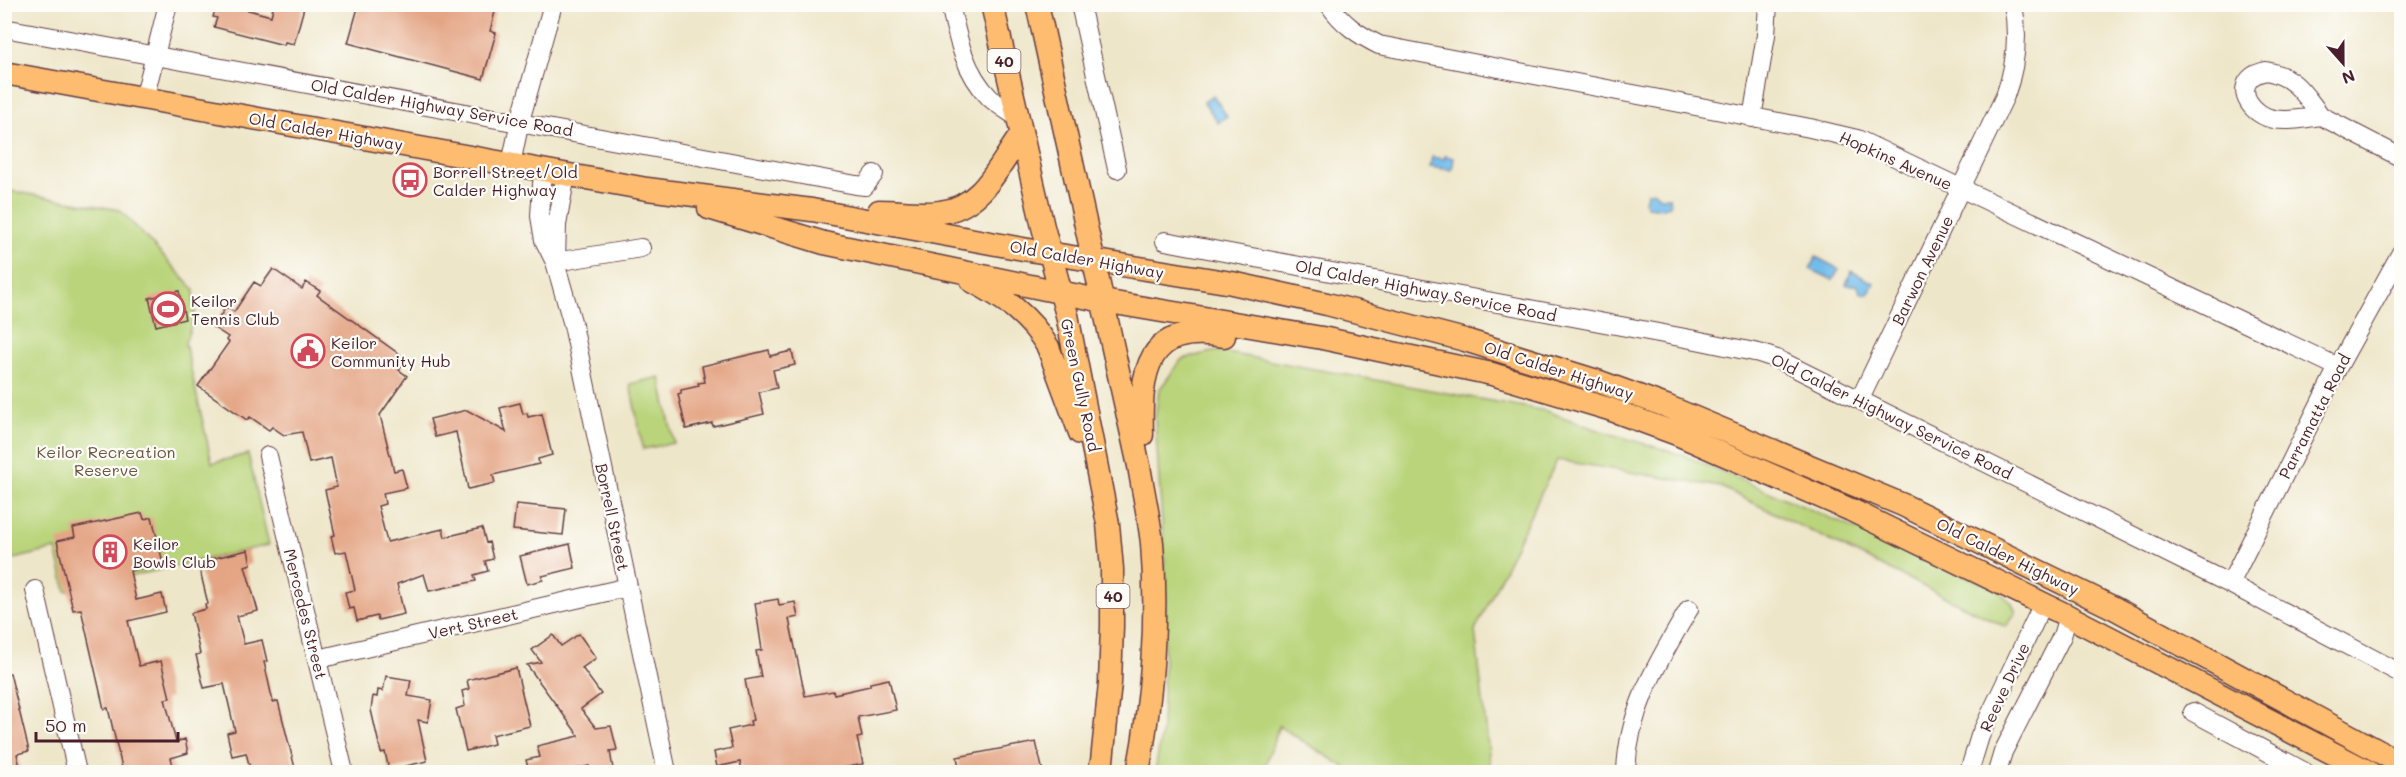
<svg xmlns="http://www.w3.org/2000/svg" width="2406" height="777" viewBox="0 0 2406 777" font-family="Mali,sans-serif">
	<style>
		.green { fill: #b9d47a; stroke: #827a52; stroke-width: 1.5 }
		.water { fill: #71bcea; stroke: #5e6e8a; stroke-width: 1.5 }
		.building { fill: #e4a585 }
		.lines { fill: none; stroke-linecap: round; stroke-linejoin: round }
		.minor-casing { stroke: #633d43; stroke-width: 20 }
		.major-casing { stroke: #633d43; stroke-width: 25 }
		.minor { stroke: #fff; stroke-width: 18 }
		.major { stroke: #febc70; stroke-width: 22 }
		.labels { text-anchor: middle; dominant-baseline: central; stroke-width: 4.5; stroke-linejoin: round; paint-order: stroke }
		.shield { fill: #fdfcf7; stroke: #806168; stroke-width: 1.5 }
		.shield-label { font-size: 15px; font-weight: bold; fill: #4a1f2b }
		.street-label { font-size: 16px; fill: #4a1f2b; stroke: #fdfcf7 }
		.poi-label { font-size: 16px; fill: #4a1f2b; stroke: #fdfcf7; text-anchor: start }
		.park-label { font-size: 16px; fill: #6b5543; stroke: #fdfcf7 }
	</style>
	<rect width="100%" height="100%" fill="#fdfcf7"/>
	<filter id="ink" filterUnits="userSpaceOnUse"><feTurbulence type="fractalNoise" baseFrequency=".0167" numOctaves="2"/><feDisplacementMap in="SourceGraphic" scale="12" xChannelSelector="R" yChannelSelector="G"/><feConvolveMatrix kernelMatrix="1 2 1 2 8 2 1 2 1" color-interpolation-filters="sRGB"/></filter>
	<filter id="wash" filterUnits="userSpaceOnUse"><feTurbulence type="fractalNoise" baseFrequency=".008" numOctaves="4" result="noise"/><feDisplacementMap in="SourceGraphic" scale="24" xChannelSelector="R" yChannelSelector="G"/><feGaussianBlur stdDeviation="1.35" result="paint"/><feColorMatrix in="noise" values="0 0 0 0 0 0 0 0 0 0 0 0 0 0 0 0 0 1.4 0 .05"/><feComposite in="paint" operator="in"/></filter>
	<g filter="url(#wash)">
		<rect width="100%" height="100%" fill="#eee6c9"/>
		<path class="green" d="M5,190L120,210L194,289L195,315L185,343L212,463L248,454L269,545L66,591L56,549L5,561Z
			M1216,351L1546,411L1601,431L1683,455L1996,589L2012,603L2016,613L2006,627L1721,487L1557,460L1475,631L1491,772H1352L1279,726L1263,772H1155L1162,730L1166,583L1155,419L1159,390L1182,359Z
			M660,377L674,443L643,449L630,384Z"/>
		<path class="water" d="M1213,95L1227,116L1218,123L1204,102Z
			M1445,156L1454,158L1452,170L1430,167L1432,157L1444,159Z
			M1653,191L1660,197H1669L1670,206L1663,208L1647,206L1645,202L1647,193Z
			M1816,257L1839,269L1833,280L1810,269Z
			M1851,271L1874,283L1868,294H1862L1857,285H1846Z"/>
		<g id="blocks">
			<path class="building" d="M217,4H237V7L271,16L274,4H305L294,44L285,42L284,45L214,27L217,18L213,17Z
				M359,4H497L490,31L496,33L483,79L348,43Z
				M273,269L302,289L306,282L320,291L317,295L406,359L399,370L407,376L380,415L394,471L402,469L407,488L383,493L385,504L378,506L387,542L443,529L445,537L482,528L486,543L489,542L493,559L485,561L488,571L474,575L476,581L429,591L424,574L397,584L404,614L378,620L377,616L357,621L354,608L349,609L345,592L355,590L346,551L335,553L331,536L335,535L325,490L337,487L331,458L309,463L302,432L284,435L272,427L269,430L250,417L247,420L198,386L229,342L226,340L228,337L213,327L226,307L234,312L254,282L261,286Z
				M179,291L185,319L156,326L149,298Z
				M769,350L770,356L792,351L795,365L773,370L777,388L759,392L764,414L713,426L712,423L686,429L678,394L681,393V390L699,386L698,383L705,382L702,366Z
				M520,403L523,414L527,413L528,417L542,414L552,455L538,459L539,464L493,475L495,483L468,489L456,432L435,437L430,419L467,410L506,432L500,408Z
				M516,504L566,509L563,535L513,530Z
				M142,513L144,519L152,517L163,563L130,571L136,600L162,594L166,612L128,621L139,666L161,661L170,698L165,699L176,742L185,739L188,753L171,758L175,772H123L108,708L104,709L81,609L73,610L57,541L75,537L73,528Z
				M570,544L575,568L542,576L543,580L527,584L520,556Z
				M248,550L251,564L245,566L258,611L237,616L244,644L262,640L267,661L264,662L273,702L278,701L296,772H251L246,753L232,756L227,733L235,731L224,684L204,688L196,655L200,654L191,613L206,609L205,604H208L198,562Z
				M778,599L779,605L795,602L798,617L789,619L805,696L833,691L834,694L870,686V683L889,679L896,710L858,717L862,737L857,738L863,764L822,772H742L740,762L717,767L714,752L732,748L728,730L751,725L750,721L753,720L745,680L761,677L756,651L762,650L755,603Z
				M579,634L596,658L582,668L601,694L581,709L596,728L611,726L617,750L610,751L613,769L590,772L589,766L563,772H529L526,760L540,757L537,746L579,736L527,665L541,662L532,650L553,635L561,646Z
				M516,668L530,726L492,735L494,744L466,751L456,709L465,706L462,691L469,689L467,680Z
				M10,673L29,751L17,754L21,772H4V674Z
				M386,676L411,680L408,696L432,700L428,722L418,720L427,761L389,770L385,752L381,753L371,710L373,696L377,697L378,690L383,691Z
				M1036,742L1043,772H960L957,757Z"/>
		</g>
	</g>
	<g filter="url(#ink)">
		<use href="#blocks" fill-opacity="0" stroke="#633d43" stroke-width="1.5"/>
		<g class="lines">
			<g class="minor-casing">
				<path id="minor" d="M950,4C957,37 965,73 990,98C998,105 1008,111 1017,117
					M1080,4L1117,169
					M1329,4C1342,24 1359,35 1379,45L1810,128L1857,139L2338,367
					M4,28L856,185L865,186L874,174
					M2266,71C2296,77 2303,93 2321,116C2306,118 2288,122 2274,119C2255,117 2233,91 2253,76C2256,74 2262,72 2266,71Z
					M144,99L168,4
					M2321,116L2402,158
					M1752,118L1766,35L1768,4
					M511,164L520,121L553,4
					M543,170L540,216L544,240L555,262L573,325L667,772
					M1165,241L1696,340L1759,353L1777,359L2230,584L2402,674
					M556,260L557,225L566,174
					M555,262L641,248
					M1860,399L2005,96C2016,66 2019,36 2013,4
					M268,456L344,772
					M2230,584L2338,367L2402,251
					M35,590L77,772
					M318,659L628,587
					M2193,712L2305,772
					M1626,772C1628,709 1658,662 1689,609
					M1969,772L1980,736L2043,604
					M1997,772L2003,752L2062,636L2068,616"/>
			</g>
			<g class="major-casing">
				<path id="major" d="M992,4L1043,227L1067,315L1108,524L1112,569V626L1110,683L1102,761L1099,772
					M1037,4L1139,466C1143,491 1149,517 1152,543C1158,617 1152,700 1138,772
					M4,73L647,189L812,210L1023,249L1232,283L1327,304L1465,340L1600,382L1666,406L1903,505L2114,608L2402,764
					M709,208L824,243L1103,301L1322,338L1492,374L1609,409L1677,434L1851,510L2068,616L2369,772
					M879,211C899,211 920,215 940,212C982,208 999,165 1021,135
					M972,281C1003,297 1030,316 1048,347L1080,433
					M1142,435C1140,372 1146,322 1224,336"/>
			</g>
			<use href="#minor" class="minor"/>
			<use href="#major" class="major"/>
		</g>
	</g>
	<defs>
		<g id="bus-ring" transform="scale(1.725)"><circle r="9.5" fill="#fdfcf7" stroke="#d1495b" stroke-width="1.5"/><path d="M-5-6H5V4H4V6H2V4H-2V6H-4V4H-5ZM-3.5-4V0h7V-4ZM-3.5 1.2v1.5H-2V1.2ZM2 1.2v1.5H3.5V1.2Z" fill="#d1495b"/></g>
		<g id="stadium-ring" transform="scale(1.725)"><circle r="9.5" fill="#fdfcf7" stroke="#d1495b" stroke-width="1.5"/><path d="M0-5a6.5 5 0 1 0 0 10a6.5 5 0 1 0 0-10ZM-3.5-1.8h7v3.6h-7Z" fill="#d1495b"/></g>
		<g id="civic-ring" transform="scale(1.725)"><circle r="9.5" fill="#fdfcf7" stroke="#d1495b" stroke-width="1.5"/><path d="M-.6-6.5H3V-4.5H.6V-3L4-1V1h2V6H-6V1h2V-1L-.6-3ZM-1.2 2.5V6h2.4V2.5Z" fill="#d1495b"/></g>
		<g id="building-ring" transform="scale(1.725)"><circle r="9.5" fill="#fdfcf7" stroke="#d1495b" stroke-width="1.5"/><path d="M-4-6H4V6H1V3H-1V6H-4ZM-2.5-4.3h1.7v1.8h-1.7ZM.8-4.3h1.7v1.8H.8ZM-2.5-1h1.7V.8h-1.7ZM.8-1h1.7V.8H.8Z" fill="#d1495b"/></g>
	</defs>
	<g fill-rule="evenodd">
		<use href="#bus-ring" x="410" y="180"/>
		<use href="#stadium-ring" x="168" y="309"/>
		<use href="#civic-ring" x="308" y="351"/>
		<use href="#building-ring" x="110" y="552"/>
	</g>
	<g class="labels">
		<g class="shield">
			<rect x="987.5" y="49" width="33" height="24" rx="4.5"/>
			<rect x="1096.5" y="584" width="33" height="24" rx="4.5"/>
		</g>
		<g class="shield-label">
			<text x="1004" y="61">40</text>
			<text x="1113" y="596">40</text>
		</g>
		<g class="street-label">
			<text transform="translate(442 107) rotate(10)">Old Calder Highway Service Road</text>
			<text transform="translate(326 131) rotate(10)">Old Calder Highway</text>
			<text transform="translate(1896 160) rotate(24)">Hopkins Avenue</text>
			<text transform="translate(1087 259) rotate(10)">Old Calder Highway</text>
			<text transform="translate(1922 270) rotate(-64)">Barwon Avenue</text>
			<text transform="translate(1426 290) rotate(11)">Old Calder Highway Service Road</text>
			<text transform="translate(1559 370) rotate(18)">Old Calder Highway</text>
			<text transform="translate(1081 385) rotate(78)">Green Gully Road</text>
			<text transform="translate(1892 416) rotate(26)">Old Calder Highway Service Road</text>
			<text transform="translate(2314 416) rotate(-63)">Parramatta Road</text>
			<text transform="translate(613 517) rotate(78)">Borrell Street</text>
			<text transform="translate(2008 556) rotate(26)">Old Calder Highway</text>
			<text transform="translate(306 614) rotate(76)">Mercedes Street</text>
			<text transform="translate(473 623) rotate(-13)">Vert Street</text>
			<text transform="translate(2004 687) rotate(-65)">Reeve Drive</text>
		</g>
		<g class="poi-label">
			<text x="433" y="171">Borrell Street/Old<tspan x="433" dy="18">Calder Highway</tspan></text>
			<text x="191" y="300">Keilor<tspan x="191" dy="18">Tennis Club</tspan></text>
			<text x="331" y="342">Keilor<tspan x="331" dy="18">Community Hub</tspan></text>
			<text x="133" y="543">Keilor<tspan x="133" dy="18">Bowls Club</tspan></text>
		</g>
		<g class="park-label">
			<text x="106" y="451">Keilor Recreation<tspan x="106" dy="18">Reserve</tspan></text>
		</g>
	</g>
	<rect width="2406" height="777" fill="none" stroke="#fdfcf7" stroke-width="24"/>
	<g transform="translate(2343 63) rotate(159)" stroke="#fdfcf7" stroke-width="4.5" paint-order="stroke">
	<path d="M0-4.5L10 22L0 15L-10 22Z" fill="#4a1f2b"/>
	<text y="-9" font-size="16" font-weight="bold" text-anchor="middle" fill="#4a1f2b">N</text>
	</g>
	<path d="M36 732v9h142v-9" fill="none" stroke="#4a1f2b" stroke-width="3"/>
	<text x="45" y="732" font-size="18" fill="#4a1f2b" stroke="#fdfcf7" stroke-width="4.5" paint-order="stroke">50 m</text>
</svg>
